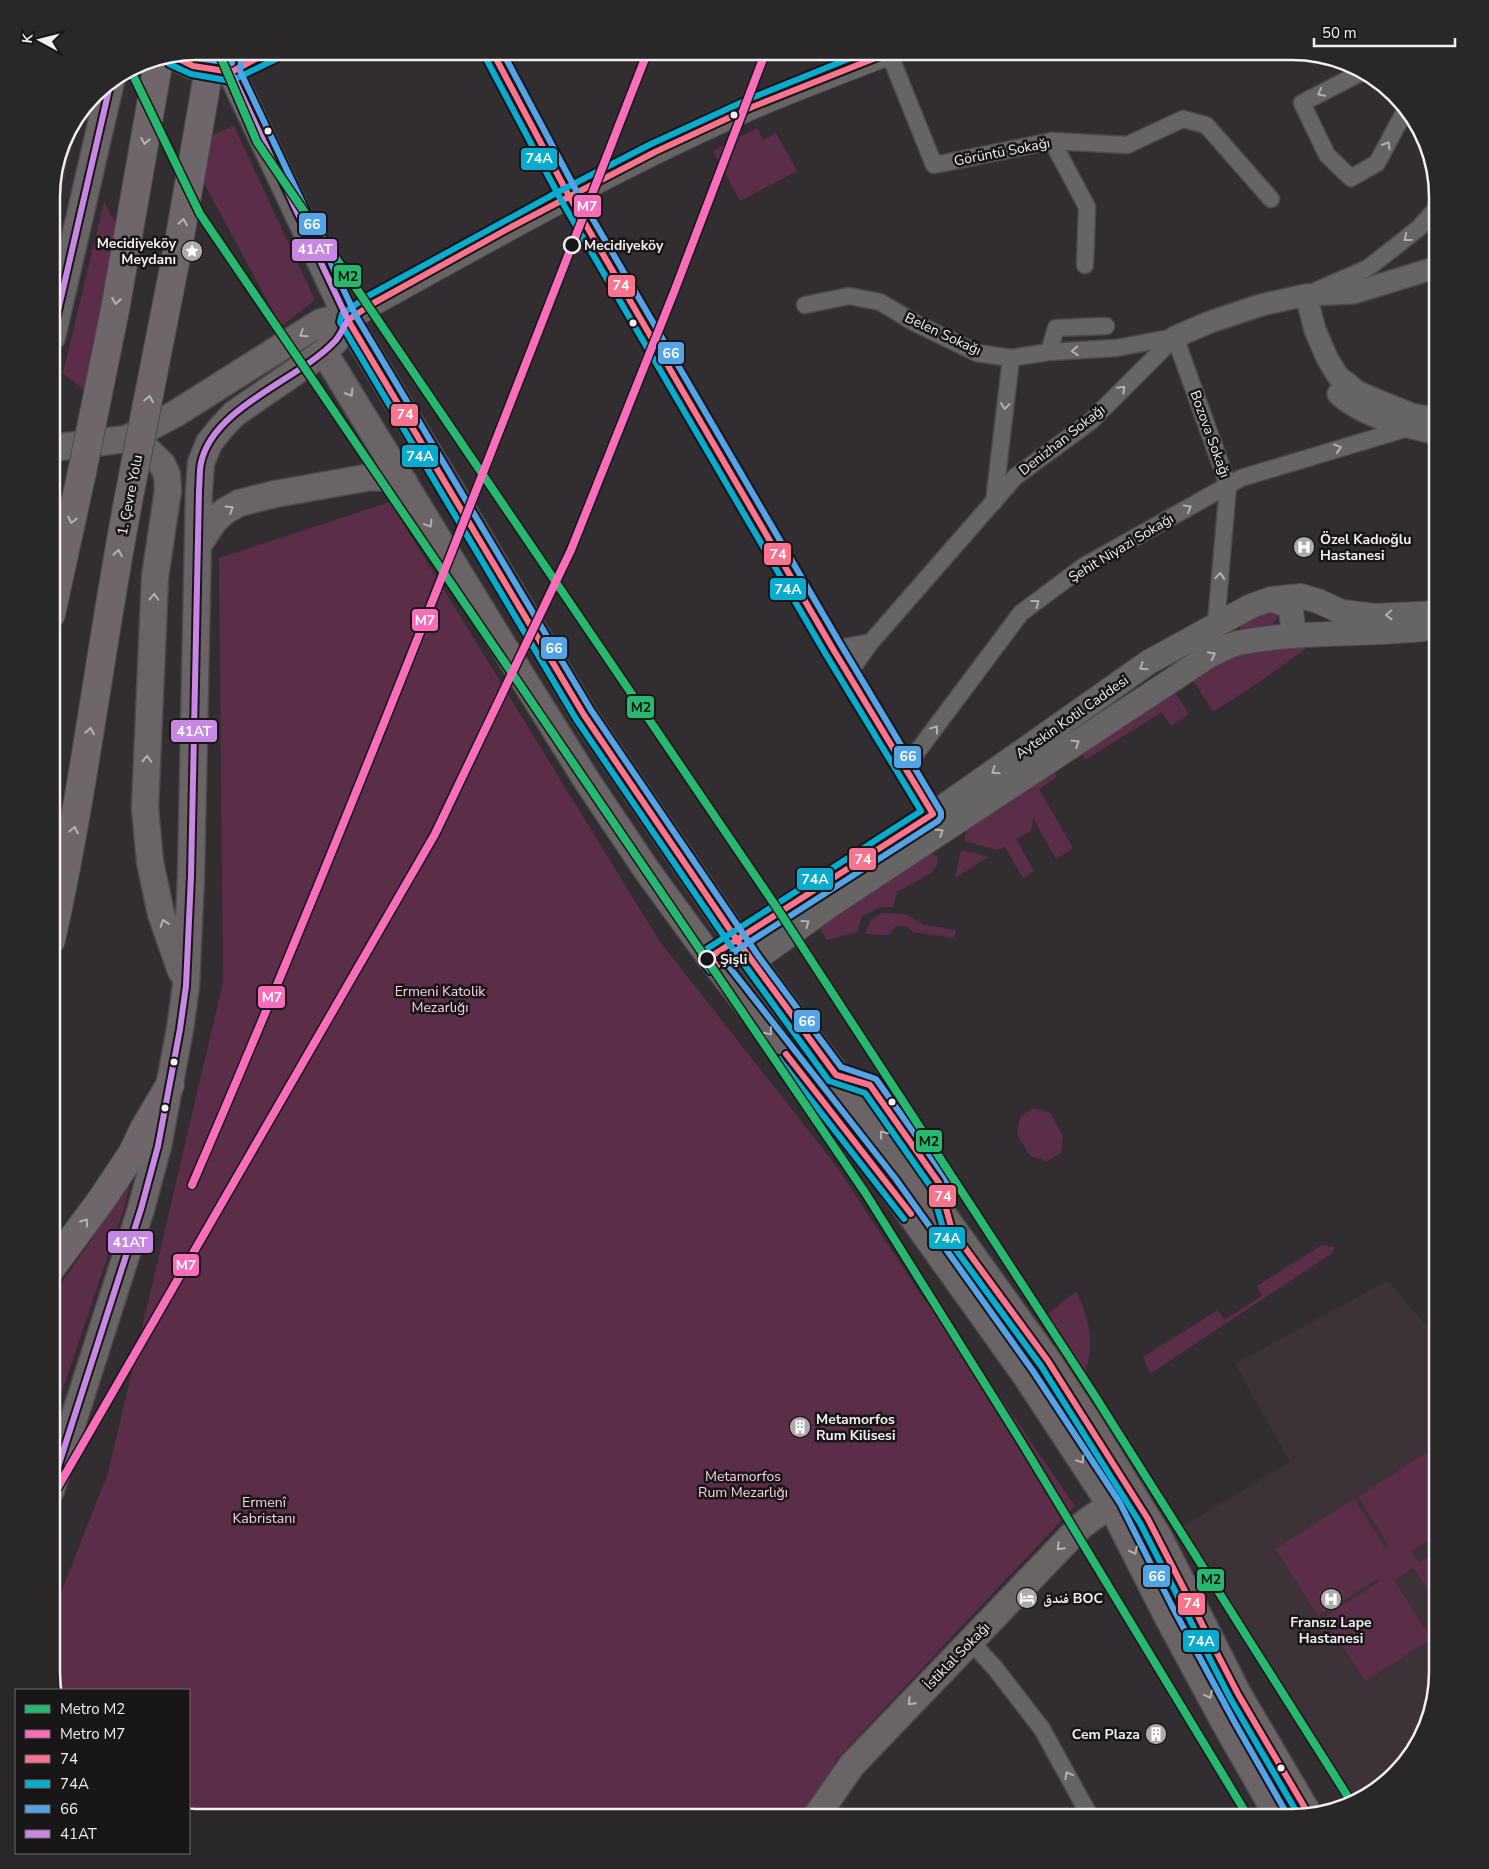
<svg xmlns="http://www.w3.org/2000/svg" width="1489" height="1869" viewBox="0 0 1489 1869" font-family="'Nunito Sans','Noto Naskh Arabic',sans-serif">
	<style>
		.built { fill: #3e3239 }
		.green { fill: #5c2d49 }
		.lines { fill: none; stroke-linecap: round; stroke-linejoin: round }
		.minor-casing { stroke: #4d494c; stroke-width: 19 }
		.tertiary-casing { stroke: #4d494c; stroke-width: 24 }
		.secondary-casing { stroke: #4d494c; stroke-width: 26 }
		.primary-casing { stroke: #4d494c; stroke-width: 29 }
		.trunk-casing { stroke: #4d494c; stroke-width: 30 }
		.minor { stroke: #676466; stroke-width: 16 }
		.tertiary { stroke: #676466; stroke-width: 21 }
		.secondary { stroke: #676466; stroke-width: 24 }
		.primary { stroke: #6a6467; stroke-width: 26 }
		.trunk { stroke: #6e666a; stroke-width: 28 }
		.trunk-bridge-casing { stroke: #4d494c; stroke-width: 30; stroke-linecap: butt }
		.trunk-bridge { stroke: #6e666a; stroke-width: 28 }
		.bus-1-casing { stroke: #191617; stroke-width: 10 }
		.bus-2-casing { stroke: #191617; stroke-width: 10 }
		.bus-3-casing { stroke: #191617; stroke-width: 10 }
		.bus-4-casing { stroke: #191617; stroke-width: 10 }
		.bus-1 { stroke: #fc738d; stroke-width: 6 }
		.bus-2 { stroke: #06acd0; stroke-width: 6 }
		.bus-3 { stroke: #53a3e8; stroke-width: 6 }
		.bus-4 { stroke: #c787e3; stroke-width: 6 }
		.metro-1-casing { stroke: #191617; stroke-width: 11 }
		.metro-2-casing { stroke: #191617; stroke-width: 11 }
		.metro-1 { stroke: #26b86e; stroke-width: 8 }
		.metro-2 { stroke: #fb6dba; stroke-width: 8 }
		.oneway { stroke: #b4b0b2 }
		.oneway2 { stroke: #b7b1b4 }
		.oneway3 { stroke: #b5b0b2 }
		.bus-dot { fill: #f3eef0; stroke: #191617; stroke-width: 2 }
		.stop-dot { fill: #191617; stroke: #f3eef0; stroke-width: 2.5 }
		.labels { text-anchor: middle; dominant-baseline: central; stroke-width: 5; stroke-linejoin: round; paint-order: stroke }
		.street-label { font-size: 14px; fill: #f3eef0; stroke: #191617 }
		.poi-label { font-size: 14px; font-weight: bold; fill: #f3eef0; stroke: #191617; text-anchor: start }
		.stop-label { font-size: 14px; font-weight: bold; fill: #f3eef0; stroke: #191617; text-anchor: start }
		.park-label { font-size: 14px; fill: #f9d0e6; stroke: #191617 }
		.rim { fill: none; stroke: #f3eef0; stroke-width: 2.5 }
		.line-badge { stroke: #191617; stroke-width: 2 }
		.badge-label { font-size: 14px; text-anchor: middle; font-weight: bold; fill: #fff }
		.pale-badge-label { font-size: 14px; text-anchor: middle; font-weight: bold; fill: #111 }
	</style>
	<rect width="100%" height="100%" fill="#322d30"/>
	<path class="built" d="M80,115L52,233V187L66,132Z
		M1387,1281L1438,1339V1672L1423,1737L1373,1793L1343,1802L1182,1527L1290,1462L1235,1364Z"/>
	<path class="green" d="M234,126L315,300L281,326L184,146Z
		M757,128L763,140L776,133L797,171L740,201L713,151Z
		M104,202L124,238L84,390L63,373Z
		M390,502L660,942L835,1164L921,1295L987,1378L1075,1506L836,1760L815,1804L805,1818H197L189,1816V1690H57L51,1672V1618L108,1473L223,982L219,558Z
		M1260,609L1276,610L1277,619L1272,625L1243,633L1240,629V623Z
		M1270,645L1310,646L1252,687L1213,712L1192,678L1223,658Z
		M1173,690L1189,714L1171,726L1162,712L1085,760L1081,751Z
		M1053,770L1057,777L1039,789L1073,848L1056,859L1033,818L1031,831L1016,839L1034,871L1023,878L1005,847L996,850L964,841L967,827Z
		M961,850L988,857L955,878Z
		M928,852L938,857L937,865L931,873L897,892L893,907H881L862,916L857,932L827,940L818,925Z
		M882,913L905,914L925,925L956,930L954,938L913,932L906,926H896L889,935L865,934L871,920Z
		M1033,1108L1050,1113L1063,1136L1061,1153L1047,1161L1030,1156L1017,1134L1020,1117Z
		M130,1183L124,1208L51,1424V1299Z
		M1322,1245L1335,1247L1331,1254L1150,1374L1143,1357L1218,1310L1224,1320L1262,1296L1257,1286Z
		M1076,1291C1090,1321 1096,1346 1083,1378L1042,1319Z
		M1431,1450L1438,1461V1534L1411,1551L1418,1563L1438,1551V1606L1413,1567L1394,1580L1431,1639L1365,1681L1325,1617L1379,1582L1377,1579L1318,1616L1276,1549L1354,1499L1385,1548L1389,1546L1358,1497Z"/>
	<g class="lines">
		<g class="minor-casing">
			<path id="minor" d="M889,53L934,165L1052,141L1127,145L1183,119L1206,125L1271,199
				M1364,71L1302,103L1327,155L1351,178L1377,163L1406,109
				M231,72L272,51
				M1052,141L1087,207L1085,265
				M569,196L833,649L933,814
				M1313,292L1368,268L1419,228L1434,211L1438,201
				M805,305L849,296L880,302L915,323L977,353L1011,358L1049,352L1116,348L1175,337
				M1175,337L1228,485L1216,624
				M1049,352L1056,328L1106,326
				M994,502L1011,358
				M833,649L871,642
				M848,674L871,642L1015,477L1091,421L1175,337
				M905,768L1021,613L1084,566L1241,478L1408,428
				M971,1642L995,1668L1042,1729L1091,1818"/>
		</g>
		<g class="tertiary-casing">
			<path id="tertiary" d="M492,51L569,196
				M1306,295L1315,330L1327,358L1338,376L1358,392L1411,414L1438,419
				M1175,337L1210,322L1261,305L1306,295L1353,293L1438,267
				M1338,394C1362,417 1406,427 1438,434"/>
		</g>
		<g class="secondary-casing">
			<path id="secondary" d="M348,320L372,304C497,235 621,164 752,107C799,87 847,69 894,51
				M1271,599L1286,605L1291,610L1294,636
				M737,940L784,908L933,814L1149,662L1251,606L1271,599L1301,596L1318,601L1342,612L1375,616L1438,613
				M752,962L829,906L1210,655C1219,651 1229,645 1238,643C1302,630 1367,636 1431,628"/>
		</g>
		<g class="primary-casing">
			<path id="primary" d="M217,51L231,72L348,320L451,490L584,715L752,962L816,1048L919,1181L1048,1361L1089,1423L1160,1539L1238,1694L1308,1813
				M173,56L193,66L230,72
				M52,337L111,81
				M324,352L526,683L587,781L648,872L710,957L888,1183L1026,1376L1112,1507L1166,1614L1227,1727L1279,1818
				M126,439L142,445L162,464L167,475L168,490L155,577L145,808L150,862L161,914L181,971
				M52,448L126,439L137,434L175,414L321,322L340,318L348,320
				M198,545L215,520L225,511L239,503L275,494L371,477L388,478L404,482
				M51,1490L141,1209L158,1146L180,1029L186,986L191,876L199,490L201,463L209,443L221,428L234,414L324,352L336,340
				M815,1818L852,1765L1081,1526C1095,1515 1110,1503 1128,1509"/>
		</g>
		<g class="trunk-casing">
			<path id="trunk" d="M51,614L82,472
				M51,940C85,788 102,633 132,481
				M51,1268L102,1199L132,1154L144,1129L170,1085"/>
		</g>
		<use href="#minor" class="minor"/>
		<use href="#tertiary" class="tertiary"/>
		<use href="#secondary" class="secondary"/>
		<use href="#primary" class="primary"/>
		<use href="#trunk" class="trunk"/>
		<g class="trunk-bridge-casing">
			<path id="trunk-bridge" d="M82,472L115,310L159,59
				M132,481L179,242L212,51"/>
		</g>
		<use href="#trunk-bridge" class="trunk-bridge"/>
		<g class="bus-1-casing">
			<path id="bus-1" d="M492,51L569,196L833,649L933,814L710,957L717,966
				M893,51L752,107L655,152L513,226L372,304L348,320L584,715L737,940L836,1075L870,1085L939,1183L952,1230L1048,1361L1148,1519L1238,1694L1308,1813
				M173,56L193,66L231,72L271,51
				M786,1054L911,1214"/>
		</g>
		<g class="bus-2-casing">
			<path id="bus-2" d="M868,51L749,99L651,144L556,193L368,296L342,314L340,322L576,719L730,945L829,1081L865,1093L931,1187L945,1235L1041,1366L1140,1523L1230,1698L1299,1816
				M484,55L561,200L825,653L921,811L705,950C698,958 705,964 710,971
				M169,64L191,74L231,81L276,59
				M779,1059L904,1219"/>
		</g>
		<g class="bus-3-casing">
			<path id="bus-3" d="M502,51L577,192L841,645L941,812V817L938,821L723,959L895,1178L1033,1371L1120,1503L1174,1610L1235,1723L1287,1814
				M242,52L240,71L356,316L591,710L759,957L841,1067L876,1079L946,1178L949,1188
				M187,53L196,58L232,63"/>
		</g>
		<g class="bus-4-casing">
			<path id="bus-4" d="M52,337L111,81
				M51,1489L141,1209L158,1146L180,1029L186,986L191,876L199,490C200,481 199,472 201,463C213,406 300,380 336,340C341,334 344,326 348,320L231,72L217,51"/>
		</g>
		<use href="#bus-1" class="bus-1"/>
		<use href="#bus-2" class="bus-2"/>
		<use href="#bus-3" class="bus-3"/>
		<use href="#bus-4" class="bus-4"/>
		<g class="metro-1-casing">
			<path id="metro-1" d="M218,51L257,142L777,908L1093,1393L1350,1800
				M130,69L200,214L866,1194L1020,1440L1249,1818"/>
		</g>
		<g class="metro-2-casing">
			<path id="metro-2" d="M192,1185C354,811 499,431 648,51
				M51,1499L435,834L571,550L674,292L766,51"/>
		</g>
		<use href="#metro-1" class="metro-1"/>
		<use href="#metro-2" class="metro-2"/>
	</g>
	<defs><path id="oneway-chevron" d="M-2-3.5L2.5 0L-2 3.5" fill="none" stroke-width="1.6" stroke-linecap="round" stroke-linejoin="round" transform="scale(1.25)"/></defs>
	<g class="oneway">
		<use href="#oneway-chevron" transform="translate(1321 93) rotate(152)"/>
		<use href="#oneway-chevron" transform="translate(1387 145) rotate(-60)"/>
		<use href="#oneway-chevron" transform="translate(1407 238) rotate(142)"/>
		<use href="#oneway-chevron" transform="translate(1075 351) rotate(176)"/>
		<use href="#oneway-chevron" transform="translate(1122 389) rotate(-45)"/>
		<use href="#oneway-chevron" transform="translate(1005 406) rotate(97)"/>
		<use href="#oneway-chevron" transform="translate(1338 448) rotate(-17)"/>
		<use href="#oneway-chevron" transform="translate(1188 508) rotate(-29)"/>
		<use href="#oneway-chevron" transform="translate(1220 576) rotate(-85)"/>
		<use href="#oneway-chevron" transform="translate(1036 603) rotate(-37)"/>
		<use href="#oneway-chevron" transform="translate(1389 615) rotate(179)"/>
		<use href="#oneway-chevron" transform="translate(1212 655) rotate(-27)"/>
		<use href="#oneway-chevron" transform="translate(1143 667) rotate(145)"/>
		<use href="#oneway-chevron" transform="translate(935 729) rotate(-53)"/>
		<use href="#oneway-chevron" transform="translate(1076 743) rotate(-33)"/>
		<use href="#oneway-chevron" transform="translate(995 771) rotate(145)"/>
		<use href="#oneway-chevron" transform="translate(940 832) rotate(-33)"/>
		<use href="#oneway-chevron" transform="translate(806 923) rotate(-36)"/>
		<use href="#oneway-chevron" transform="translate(1068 1775) rotate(-119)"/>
	</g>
	<g class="oneway2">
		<use href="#oneway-chevron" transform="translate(145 141) rotate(100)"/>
		<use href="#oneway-chevron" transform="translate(183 222) rotate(-80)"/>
		<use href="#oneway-chevron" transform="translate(116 301) rotate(100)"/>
		<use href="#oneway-chevron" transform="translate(149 399) rotate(-79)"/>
		<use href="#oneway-chevron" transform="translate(72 520) rotate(102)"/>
		<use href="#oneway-chevron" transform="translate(118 553) rotate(-80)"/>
		<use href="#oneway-chevron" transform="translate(90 731) rotate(-81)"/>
		<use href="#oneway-chevron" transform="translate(74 830) rotate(-79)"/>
		<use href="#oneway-chevron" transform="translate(85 1222) rotate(-54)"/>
	</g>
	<g class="oneway3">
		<use href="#oneway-chevron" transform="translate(303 334) rotate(147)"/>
		<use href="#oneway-chevron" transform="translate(350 393) rotate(58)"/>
		<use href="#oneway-chevron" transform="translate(230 509) rotate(-32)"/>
		<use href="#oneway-chevron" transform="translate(429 524) rotate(59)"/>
		<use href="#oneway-chevron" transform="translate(154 597) rotate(-88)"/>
		<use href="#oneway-chevron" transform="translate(147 759) rotate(-87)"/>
		<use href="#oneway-chevron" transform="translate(164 923) rotate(-109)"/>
		<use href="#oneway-chevron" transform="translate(769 1032) rotate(51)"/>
		<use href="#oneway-chevron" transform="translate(883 1134) rotate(-127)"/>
		<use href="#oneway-chevron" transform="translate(1081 1460) rotate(57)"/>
		<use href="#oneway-chevron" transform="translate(1060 1547) rotate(135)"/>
		<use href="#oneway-chevron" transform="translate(1134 1551) rotate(63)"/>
		<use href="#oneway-chevron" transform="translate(1209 1695) rotate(62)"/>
		<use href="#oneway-chevron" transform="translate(911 1702) rotate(135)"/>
	</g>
	<defs>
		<g id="sight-disc" transform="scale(1.125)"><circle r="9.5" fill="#afaaad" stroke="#191617"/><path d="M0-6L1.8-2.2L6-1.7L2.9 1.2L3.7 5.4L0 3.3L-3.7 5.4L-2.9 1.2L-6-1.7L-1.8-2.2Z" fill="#fff"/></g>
		<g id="hospital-disc" transform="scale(1.125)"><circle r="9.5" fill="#afaaad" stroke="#191617"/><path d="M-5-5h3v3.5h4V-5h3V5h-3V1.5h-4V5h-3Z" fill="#fff"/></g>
		<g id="building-disc" transform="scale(1.125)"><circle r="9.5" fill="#afaaad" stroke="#191617"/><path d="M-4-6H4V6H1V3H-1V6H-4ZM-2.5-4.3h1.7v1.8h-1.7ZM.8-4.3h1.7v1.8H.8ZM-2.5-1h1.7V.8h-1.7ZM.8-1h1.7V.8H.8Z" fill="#fff"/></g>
		<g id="hotel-disc" transform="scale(1.125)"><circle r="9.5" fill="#afaaad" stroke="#191617"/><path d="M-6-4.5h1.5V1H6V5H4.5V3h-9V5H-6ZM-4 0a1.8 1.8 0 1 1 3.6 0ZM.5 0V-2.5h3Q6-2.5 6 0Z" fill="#fff"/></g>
	</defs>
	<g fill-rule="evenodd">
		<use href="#sight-disc" x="192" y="251"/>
		<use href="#hospital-disc" x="1304" y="547"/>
		<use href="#building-disc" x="800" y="1427"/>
		<use href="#hotel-disc" x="1027" y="1598"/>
		<use href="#hospital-disc" x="1331" y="1599"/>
		<use href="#building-disc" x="1156" y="1734"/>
	</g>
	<g class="bus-dot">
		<circle cx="734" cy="115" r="4.5"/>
		<circle cx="268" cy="131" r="4.5"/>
		<circle cx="633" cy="323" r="4.5"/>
		<circle cx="174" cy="1062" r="4.5"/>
		<circle cx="892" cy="1102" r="4.5"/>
		<circle cx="165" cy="1108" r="4.5"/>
		<circle cx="1281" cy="1768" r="4.5"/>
	</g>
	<g class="stop-dot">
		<circle cx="572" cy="245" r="8"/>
		<circle cx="707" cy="959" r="8"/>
	</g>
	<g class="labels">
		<g class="street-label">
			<text transform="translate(1002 152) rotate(-11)">Görüntü Sokağı</text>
			<text transform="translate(943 334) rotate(25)">Belen Sokağı</text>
			<text transform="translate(1210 434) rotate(70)">Bozova Sokağı</text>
			<text transform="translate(1062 440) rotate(-38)">Denizhan Sokağı</text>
			<text transform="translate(130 495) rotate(-79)">1. Çevre Yolu</text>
			<text transform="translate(1121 548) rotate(-31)">Şehit Niyazi Sokağı</text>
			<text transform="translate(1072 717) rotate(-35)">Aytekin Kotil Caddesi</text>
			<text transform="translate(957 1656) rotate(-46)">İstiklal Sokağı</text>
		</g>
		<g class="poi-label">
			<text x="176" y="243" text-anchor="end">Mecidiyeköy<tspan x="176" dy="16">Meydanı</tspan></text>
			<text x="1320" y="539">Özel Kadıoğlu<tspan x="1320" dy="16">Hastanesi</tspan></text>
			<text x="816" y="1419">Metamorfos<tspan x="816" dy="16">Rum Kilisesi</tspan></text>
			<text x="1043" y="1598">فندق BOC</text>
			<text x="1331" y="1622" text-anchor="middle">Fransız Lape<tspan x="1331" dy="16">Hastanesi</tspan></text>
			<text x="1140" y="1734" text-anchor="end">Cem Plaza</text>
		</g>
		<g class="stop-label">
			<text x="584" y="245">Mecidiyeköy</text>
			<text x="720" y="959">Şişli</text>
		</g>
		<g class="park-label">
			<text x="440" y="991">Ermeni Katolik<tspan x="440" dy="16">Mezarlığı</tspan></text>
			<text x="743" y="1476">Metamorfos<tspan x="743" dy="16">Rum Mezarlığı</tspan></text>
			<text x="264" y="1502">Ermenî<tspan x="264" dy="16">Kabristanı</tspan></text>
		</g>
	</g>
	<path d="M0 0H1489V1869H0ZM197 60H1292A137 137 0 0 1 1429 197V1672A137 137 0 0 1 1292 1809H197A137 137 0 0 1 60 1672V197A137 137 0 0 1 197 60Z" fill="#2a2728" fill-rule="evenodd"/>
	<path class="rim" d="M197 60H1292A137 137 0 0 1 1429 197V1672A137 137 0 0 1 1292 1809H197A137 137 0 0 1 60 1672V197A137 137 0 0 1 197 60Z"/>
	<g class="line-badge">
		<rect x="520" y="147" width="38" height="24" rx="5" fill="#06acd0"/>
		<rect x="573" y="194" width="29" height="24" rx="5" fill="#fb6dba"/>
		<rect x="298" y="212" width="29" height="24" rx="5" fill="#53a3e8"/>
		<rect x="291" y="238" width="47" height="24" rx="5" fill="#c787e3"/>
		<rect x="333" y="264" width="29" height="24" rx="5" fill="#26b86e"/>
		<rect x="607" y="274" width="29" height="24" rx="5" fill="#fc738d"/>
		<rect x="657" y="341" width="28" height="24" rx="5" fill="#53a3e8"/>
		<rect x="390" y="403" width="29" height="24" rx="5" fill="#fc738d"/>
		<rect x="401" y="444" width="38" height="24" rx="5" fill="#06acd0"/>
		<rect x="763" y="542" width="29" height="24" rx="5" fill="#fc738d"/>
		<rect x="769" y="577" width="38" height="24" rx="5" fill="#06acd0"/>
		<rect x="411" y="608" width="28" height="24" rx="5" fill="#fb6dba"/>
		<rect x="540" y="636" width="28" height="24" rx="5" fill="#53a3e8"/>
		<rect x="626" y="695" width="29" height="24" rx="5" fill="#26b86e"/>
		<rect x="170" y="719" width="48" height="24" rx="5" fill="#c787e3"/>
		<rect x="893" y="745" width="29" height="24" rx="5" fill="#53a3e8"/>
		<rect x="848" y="847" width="29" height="24" rx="5" fill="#fc738d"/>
		<rect x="796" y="867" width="38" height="24" rx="5" fill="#06acd0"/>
		<rect x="257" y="985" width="29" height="24" rx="5" fill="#fb6dba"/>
		<rect x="793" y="1009" width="28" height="24" rx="5" fill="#53a3e8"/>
		<rect x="915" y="1129" width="28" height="24" rx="5" fill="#26b86e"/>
		<rect x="928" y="1184" width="29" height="24" rx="5" fill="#fc738d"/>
		<rect x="928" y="1226" width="38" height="24" rx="5" fill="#06acd0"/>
		<rect x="107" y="1230" width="47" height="24" rx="5" fill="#c787e3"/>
		<rect x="172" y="1253" width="28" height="24" rx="5" fill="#fb6dba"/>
		<rect x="1142" y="1564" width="29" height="24" rx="5" fill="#53a3e8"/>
		<rect x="1196" y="1568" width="29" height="24" rx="5" fill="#26b86e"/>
		<rect x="1177" y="1592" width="29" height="24" rx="5" fill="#fc738d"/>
		<rect x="1182" y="1629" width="38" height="24" rx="5" fill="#06acd0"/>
	</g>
	<g class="badge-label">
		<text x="539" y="163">74A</text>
		<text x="587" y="211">M7</text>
		<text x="312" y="229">66</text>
		<text x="315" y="254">41AT</text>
		<text x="621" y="290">74</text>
		<text x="671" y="358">66</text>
		<text x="405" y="419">74</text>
		<text x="420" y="461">74A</text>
		<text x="778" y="559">74</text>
		<text x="788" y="594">74A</text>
		<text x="425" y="625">M7</text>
		<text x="554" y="653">66</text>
		<text x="194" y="736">41AT</text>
		<text x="908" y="761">66</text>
		<text x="863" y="864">74</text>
		<text x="815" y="884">74A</text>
		<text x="272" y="1002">M7</text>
		<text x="807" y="1026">66</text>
		<text x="943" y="1201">74</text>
		<text x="947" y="1243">74A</text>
		<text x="130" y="1247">41AT</text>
		<text x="186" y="1270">M7</text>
		<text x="1157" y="1581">66</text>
		<text x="1192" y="1608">74</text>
		<text x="1201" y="1646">74A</text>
	</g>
	<g class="pale-badge-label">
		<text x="348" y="281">M2</text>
		<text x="641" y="712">M2</text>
		<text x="929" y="1146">M2</text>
		<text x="1211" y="1584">M2</text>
	</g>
	<rect x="15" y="1689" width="175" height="165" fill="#191617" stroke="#706c6e"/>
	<rect x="25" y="1705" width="25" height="8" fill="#26b86e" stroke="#706c6e"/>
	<text x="60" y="1714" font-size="15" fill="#f3eef0">Metro M2</text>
	<rect x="25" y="1730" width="25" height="8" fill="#fb6dba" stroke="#706c6e"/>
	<text x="60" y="1739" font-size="15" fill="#f3eef0">Metro M7</text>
	<rect x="25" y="1755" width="25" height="8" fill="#fc738d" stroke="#706c6e"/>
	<text x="60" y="1764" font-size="15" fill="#f3eef0">74</text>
	<rect x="25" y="1780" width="25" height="8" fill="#06acd0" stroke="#706c6e"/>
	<text x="60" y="1789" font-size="15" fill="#f3eef0">74A</text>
	<rect x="25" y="1805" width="25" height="8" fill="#53a3e8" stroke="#706c6e"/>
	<text x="60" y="1814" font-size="15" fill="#f3eef0">66</text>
	<rect x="25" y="1830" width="25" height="8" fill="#c787e3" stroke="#706c6e"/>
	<text x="60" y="1839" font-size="15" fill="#f3eef0">41AT</text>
	<g transform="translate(40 40) rotate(277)" stroke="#191617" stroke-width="4" paint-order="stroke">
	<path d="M0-4L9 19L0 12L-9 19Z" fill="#f3eef0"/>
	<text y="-8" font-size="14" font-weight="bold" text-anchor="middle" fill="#f3eef0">K</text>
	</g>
	<path d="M1314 38v8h141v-8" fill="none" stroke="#f3eef0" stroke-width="2.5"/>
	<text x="1322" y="38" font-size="15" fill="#f3eef0" stroke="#191617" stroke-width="4" paint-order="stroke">50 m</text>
</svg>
